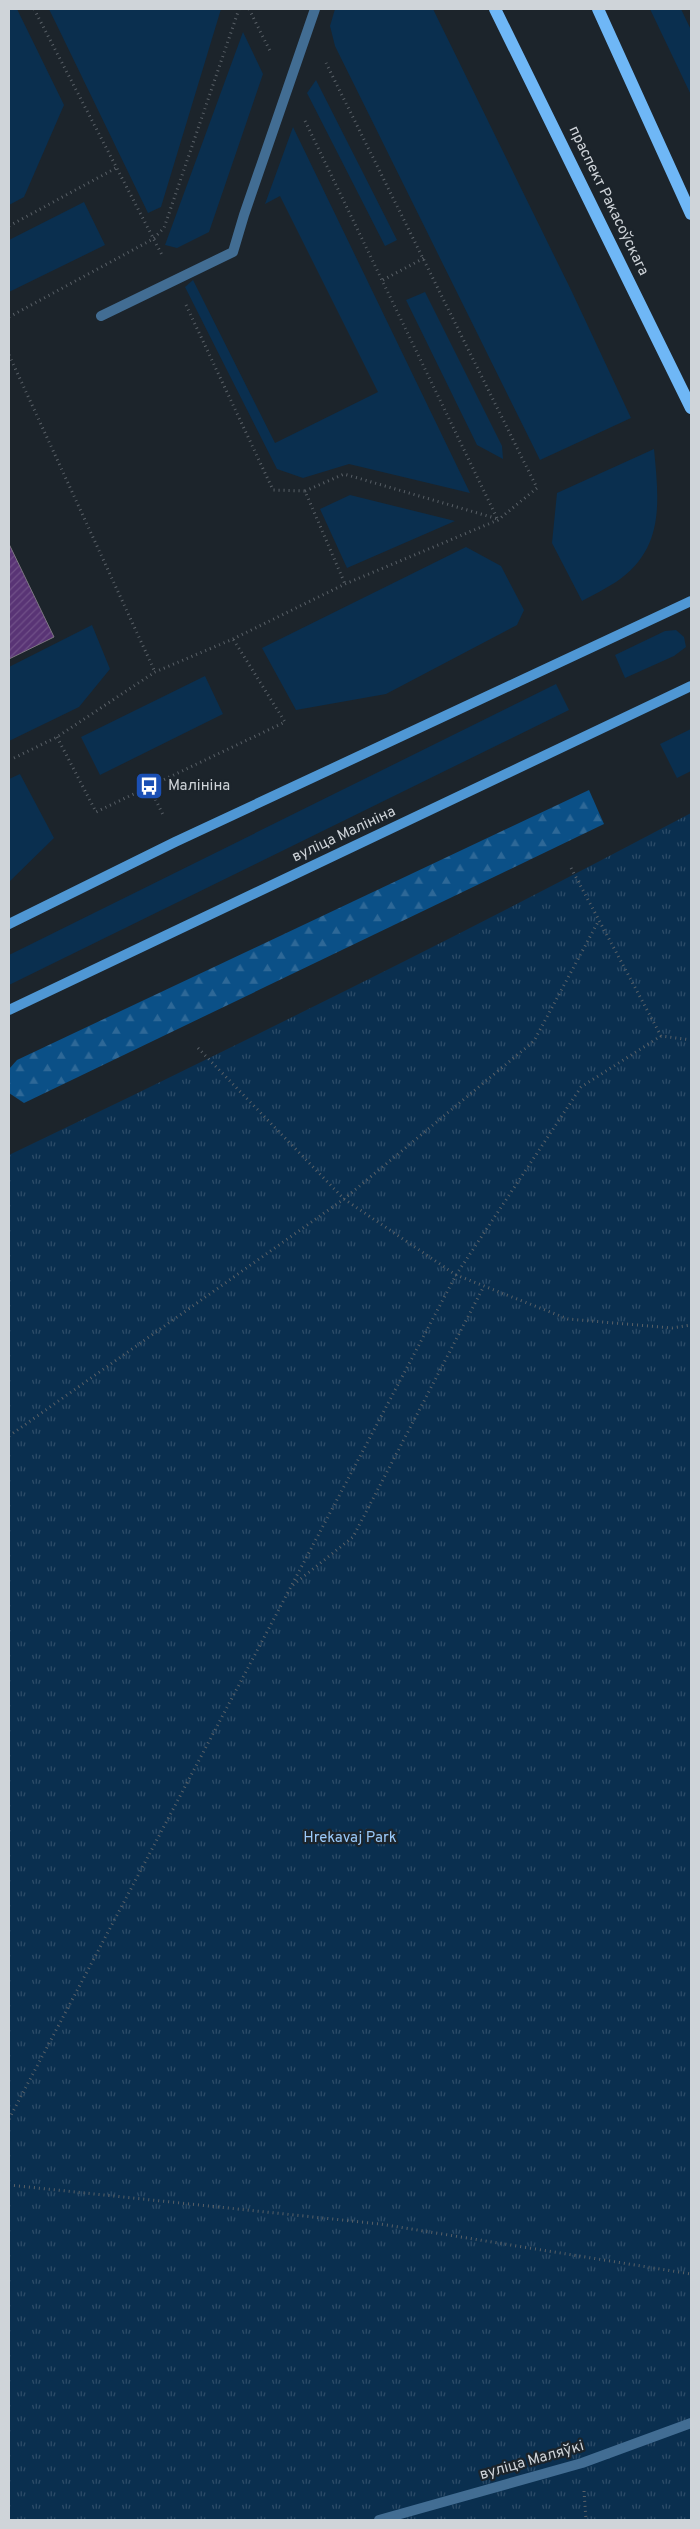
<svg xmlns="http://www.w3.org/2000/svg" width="700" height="2529" viewBox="0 0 700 2529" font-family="Overpass,sans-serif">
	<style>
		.green { fill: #0a2f4f }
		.forest { fill: url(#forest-firs) }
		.park { fill: url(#park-tufts) }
		.building { fill: url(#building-hatch); stroke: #7d7782 }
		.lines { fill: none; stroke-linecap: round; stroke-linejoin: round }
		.path { stroke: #596067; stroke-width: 3; stroke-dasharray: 1 4; stroke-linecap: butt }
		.lane { stroke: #426d93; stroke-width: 10 }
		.street { stroke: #426d93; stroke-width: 10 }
		.secondary { stroke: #4f97d4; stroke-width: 10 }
		.primary { stroke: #6fb7f6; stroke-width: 12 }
		.labels { text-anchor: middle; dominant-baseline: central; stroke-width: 4.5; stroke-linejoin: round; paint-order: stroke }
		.street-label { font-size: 15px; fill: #cfd4d9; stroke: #1c242b }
		.poi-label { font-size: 15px; fill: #cfd4d9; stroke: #1c242b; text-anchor: start }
		.park-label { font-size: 15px; fill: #9bcafa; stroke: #1c242b }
	</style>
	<defs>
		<pattern id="forest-firs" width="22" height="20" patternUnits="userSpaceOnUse" patternTransform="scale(1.25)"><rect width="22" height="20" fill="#0b5087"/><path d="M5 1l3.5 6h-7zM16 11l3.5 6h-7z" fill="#2e6897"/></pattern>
		<pattern id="park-tufts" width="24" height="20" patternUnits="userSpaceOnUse" patternTransform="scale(1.25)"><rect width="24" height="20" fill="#0a2f4f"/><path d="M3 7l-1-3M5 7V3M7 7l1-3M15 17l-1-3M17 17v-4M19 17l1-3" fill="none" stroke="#2d4c68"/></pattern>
		<pattern id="building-hatch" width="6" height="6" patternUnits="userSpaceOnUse" patternTransform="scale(1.25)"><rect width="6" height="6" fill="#593475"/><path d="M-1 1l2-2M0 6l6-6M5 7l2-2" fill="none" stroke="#705088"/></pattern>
	</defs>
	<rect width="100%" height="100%" fill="#1c242b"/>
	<path class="green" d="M9,9H17L64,105L24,197L9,205Z
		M49,9H221L161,207L148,213Z
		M335,9H433L572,292L631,418L540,460L335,46L330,26Z
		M650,9H681L691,30V95Z
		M243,32L263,74L209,232L177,248L165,245Z
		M316,80L397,240L385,246L307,93Z
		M293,127L470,493L349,464L303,478L277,469L185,287L193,280L275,443L378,392L280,196L265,204Z
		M84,202L105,245L9,292V240Z
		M425,292L502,446L503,459L477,445L406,300Z
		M654,449C659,502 665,549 616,582C605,589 593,595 582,601L552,543L557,493Z
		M350,495L455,521L347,568L320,509Z
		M466,547L501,566L524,610L517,625L386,694L296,710L262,648Z
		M92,625L110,669L79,707L9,741V667Z
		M676,630L684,637L686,647L674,656L625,678L615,655L665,631Z
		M205,676L223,714L100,775L81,737Z
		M556,684L569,710L9,985V955Z
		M691,729V771L677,778L660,744Z
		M20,774L54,838L9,882V779Z"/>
	<path class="forest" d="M589,790L604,824L24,1103L9,1093V1069L17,1060Z"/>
	<path class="park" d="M691,813V2520H9V1155C238,1045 467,932 691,813Z"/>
	<path class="building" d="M9,544L54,637L9,659Z"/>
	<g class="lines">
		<path class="path" d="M34,9L163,257
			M249,9L271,53
			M305,121L498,520
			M9,226L116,168
			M383,280L424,258
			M186,305L273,490L305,491L345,584
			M9,317L153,239L164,228L239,9
			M9,355L155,672
			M305,491L344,474L498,519
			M57,737L96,812L285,722L233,639
			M14,758L57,737L155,672L233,639L345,584L498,520L537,488L326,63
			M149,786L164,817
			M571,868L661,1036L691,1040
			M198,1048L344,1199L456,1275L568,1319L672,1328L691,1325
			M9,1436L344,1199L534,1041L599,920
			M293,1585L353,1537L484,1286
			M9,2119L456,1275L581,1087L661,1036
			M9,2185L380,2224L691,2274
			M584,2491L586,2520"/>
		<path class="lane" d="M101,316L233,252L244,215L315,9"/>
		<path class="street" d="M379,2520L582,2463L691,2423"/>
		<path class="secondary" d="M9,924L175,842L691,601
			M9,1010L691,686"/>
		<path class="primary" d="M495,9L691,408
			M598,9L691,214"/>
	</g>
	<defs>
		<g id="bus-square" transform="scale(1.4375)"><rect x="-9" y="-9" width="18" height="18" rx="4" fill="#1a4fb4" stroke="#1c242b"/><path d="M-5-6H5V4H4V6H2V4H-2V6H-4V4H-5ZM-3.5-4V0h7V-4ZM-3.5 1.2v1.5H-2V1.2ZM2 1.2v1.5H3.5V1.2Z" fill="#fff"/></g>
	</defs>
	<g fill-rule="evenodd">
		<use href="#bus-square" x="149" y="786"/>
	</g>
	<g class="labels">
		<g class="street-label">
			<text transform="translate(608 201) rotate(64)">праспект Ракасоўскага</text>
			<text transform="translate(344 835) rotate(-25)">вуліца Малініна</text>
			<text transform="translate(532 2461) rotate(-16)">вуліца Маляўкі</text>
		</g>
		<g class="poi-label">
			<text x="168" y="786">Малініна</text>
		</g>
		<g class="park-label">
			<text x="350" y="1838">Hrekavaj Park</text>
		</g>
	</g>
	<rect width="700" height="2529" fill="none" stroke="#cfd4d9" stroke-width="20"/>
</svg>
